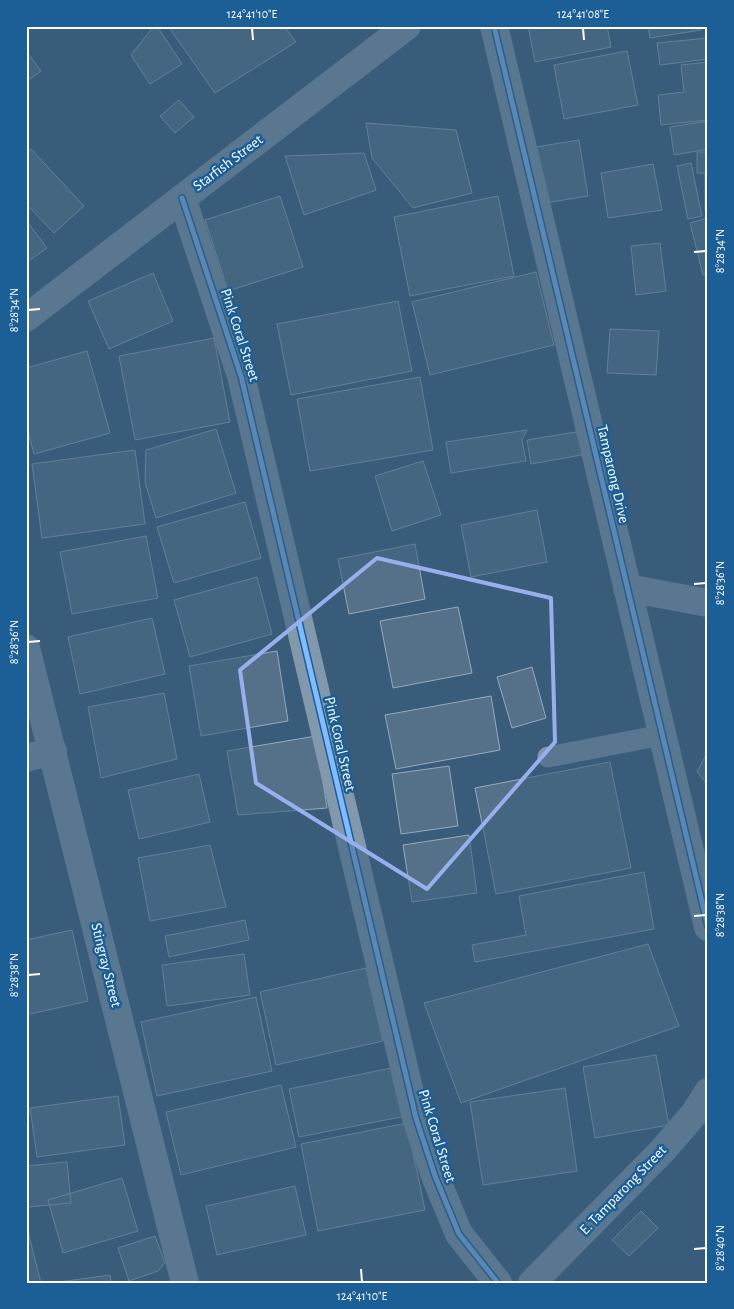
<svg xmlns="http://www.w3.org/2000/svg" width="734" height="1309" viewBox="0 0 734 1309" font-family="'Alegreya Sans',sans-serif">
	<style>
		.building { fill: #557189; stroke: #96aaba }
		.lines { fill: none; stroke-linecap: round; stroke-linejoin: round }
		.service { stroke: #8198ad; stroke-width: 21 }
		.minor { stroke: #8198ad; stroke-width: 28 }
		.cycleway-casing { stroke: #1c5f96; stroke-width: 8 }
		.cycleway { stroke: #80bcff; stroke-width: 5 }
		.marked { fill: none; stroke: #99afed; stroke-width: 4; stroke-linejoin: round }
		.ticks { fill: none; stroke: #fff; stroke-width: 2 }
		.labels { text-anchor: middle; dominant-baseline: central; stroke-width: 5; stroke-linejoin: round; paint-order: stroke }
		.street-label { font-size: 15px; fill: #fff; stroke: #1c5f96 }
		.neatline { fill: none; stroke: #fff; stroke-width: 2 }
		.ticks-label { font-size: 12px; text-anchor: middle; fill: #fff }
	</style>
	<rect width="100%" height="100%" fill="#385c7a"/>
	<path class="building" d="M154,26H157L182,64L150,84L131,55Z
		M168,26H284L296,42L215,93Z
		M528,26H607L611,47L535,62Z
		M648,26H700L701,30L650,38Z
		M708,38V59L660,65L657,43Z
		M26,51L41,71L26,82Z
		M627,51L638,105L564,119L554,65Z
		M708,62V120L661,125L658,95L684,92L681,65Z
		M179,100L194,117L175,133L160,116Z
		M708,121V149L674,155L670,127Z
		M366,123L456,130L472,193L413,208L372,158Z
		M579,140L588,196L545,203L536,147Z
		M31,149L84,206L54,233L26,204V154Z
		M697,152H708V210H705V173H697Z
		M364,153L376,190L304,215L285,156Z
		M691,163L702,216L688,219L677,166Z
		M653,164L662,210L608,218L601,173Z
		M280,196L303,267L228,291L205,220Z
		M498,196L514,276L410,296L394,217Z
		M708,218V274L703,275L690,223Z
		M26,220L47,248L26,263Z
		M660,243L666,291L636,295L631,246Z
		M536,272L554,345L430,375L412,302Z
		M153,273L173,321L109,349L88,301Z
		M398,301L412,371L291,395L277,324Z
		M610,329L659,331L656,375L607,373Z
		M214,338L230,422L135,440L119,356Z
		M87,351L110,433L34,454L26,424V368Z
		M420,377L433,450L310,471L297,399Z
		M216,429L236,493L156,518L145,482L146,450Z
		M527,430L522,440L526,461L451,473L446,442Z
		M582,431L587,454L531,464L527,440Z
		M135,450L145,524L42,538L32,464Z
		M423,461L441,515L392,531L375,476Z
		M245,502L261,558L174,583L157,527Z
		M537,510L547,562L471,577L461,525Z
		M146,536L158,598L72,614L60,552Z
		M415,544L425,599L349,614L338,559Z
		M257,577L272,634L190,657L174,600Z
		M458,607L472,673L393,688L380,621Z
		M152,618L165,674L80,694L68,637Z
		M277,651L288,721L201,736L189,666Z
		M532,667L546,718L512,728L497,677Z
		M164,693L177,759L101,778L88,707Z
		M491,696L500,750L396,769L385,715Z
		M316,736L327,808L238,815L227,751Z
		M708,751V785L697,772Z
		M610,762L631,868L496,894L475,788Z
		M449,766L458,826L401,834L392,774Z
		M199,774L210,822L139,839L128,790Z
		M469,835L477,893L412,902L403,845Z
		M210,845L226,907L150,921L138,858Z
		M644,872L654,929L475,962L472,945L526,935L519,896Z
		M245,920L249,940L169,957L165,936Z
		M72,930L88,1001L26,1015V940Z
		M648,944L679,1026L461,1103L424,1003Z
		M244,954L250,995L167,1006L162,965Z
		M366,968L383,1041L276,1065L260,992Z
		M256,997L272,1071L157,1096L141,1022Z
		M656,1055L669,1125L595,1138L583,1067Z
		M396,1067L406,1116L299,1137L289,1089Z
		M281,1085L296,1147L181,1175L166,1112Z
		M565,1088L577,1171L483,1185L470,1102Z
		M118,1096L125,1145L37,1157L30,1108Z
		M407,1123L425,1210L318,1231L301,1144Z
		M67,1162L71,1203L28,1207L26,1166Z
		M122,1178L138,1231L63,1253L48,1200Z
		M295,1186L306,1235L217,1255L206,1206Z
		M641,1211L658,1228L629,1256L612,1240Z
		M26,1224L41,1283H26Z
		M155,1236L165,1263L158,1271L129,1281L118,1248Z
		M110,1275L111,1283H52Z"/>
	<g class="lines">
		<path class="service" d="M548,757L662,735"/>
		<path class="minor" d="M494,26L708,927
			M182,198L241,376L416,1118L435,1176L459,1234L498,1283
			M26,318L407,26
			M627,588L708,603
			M26,648L185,1283
			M26,758L53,751
			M532,1283L663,1150L694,1114L708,1092"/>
		<g class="cycleway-casing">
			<path id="cycleway" d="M494,26L708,927
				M182,198L241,376L416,1118L435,1176L459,1234L498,1283"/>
		</g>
		<use href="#cycleway" class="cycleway"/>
	</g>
	<path d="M0 0H734V1309H0ZM377,558L551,598L555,742L427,889L256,783L240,670Z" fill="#385c7a" fill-opacity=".55" fill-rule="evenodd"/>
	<path class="marked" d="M377,558L551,598L555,742L427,889L256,783L240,670Z"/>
	<path class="ticks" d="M252,28L253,40M583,28L584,40M694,252L706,251M28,310L40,309M694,584L706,583M28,642L40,641M694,916L706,915M28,975L40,974M694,1249L706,1248M361,1269L362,1282"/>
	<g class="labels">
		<g class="street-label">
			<text transform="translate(228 163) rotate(-37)">Starfish Street</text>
			<text transform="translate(240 335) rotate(72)">Pink Coral Street</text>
			<text transform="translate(613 474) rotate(77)">Tamparong Drive</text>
			<text transform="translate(340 744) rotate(77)">Pink Coral Street</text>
			<text transform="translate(106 965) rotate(76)">Stingray Street</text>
			<text transform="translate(437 1136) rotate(73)">Pink Coral Street</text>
			<text transform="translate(623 1190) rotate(-46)">E. Tamparong Street</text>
		</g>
	</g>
	<rect width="734" height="1309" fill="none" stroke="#1c5f96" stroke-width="55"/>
	<rect x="28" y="28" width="678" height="1254" class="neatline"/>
	<g class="ticks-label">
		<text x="252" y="18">124°41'10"E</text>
		<text x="583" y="18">124°41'08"E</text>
		<text transform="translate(720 251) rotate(-90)" y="4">8°28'34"N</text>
		<text transform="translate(14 310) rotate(-90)" y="4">8°28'34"N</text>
		<text transform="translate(720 583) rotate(-90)" y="4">8°28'36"N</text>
		<text transform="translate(14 642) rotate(-90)" y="4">8°28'36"N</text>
		<text transform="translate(720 915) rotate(-90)" y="4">8°28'38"N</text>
		<text transform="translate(14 975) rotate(-90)" y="4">8°28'38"N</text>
		<text transform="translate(720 1248) rotate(-90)" y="4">8°28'40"N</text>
		<text x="362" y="1300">124°41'10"E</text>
	</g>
</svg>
